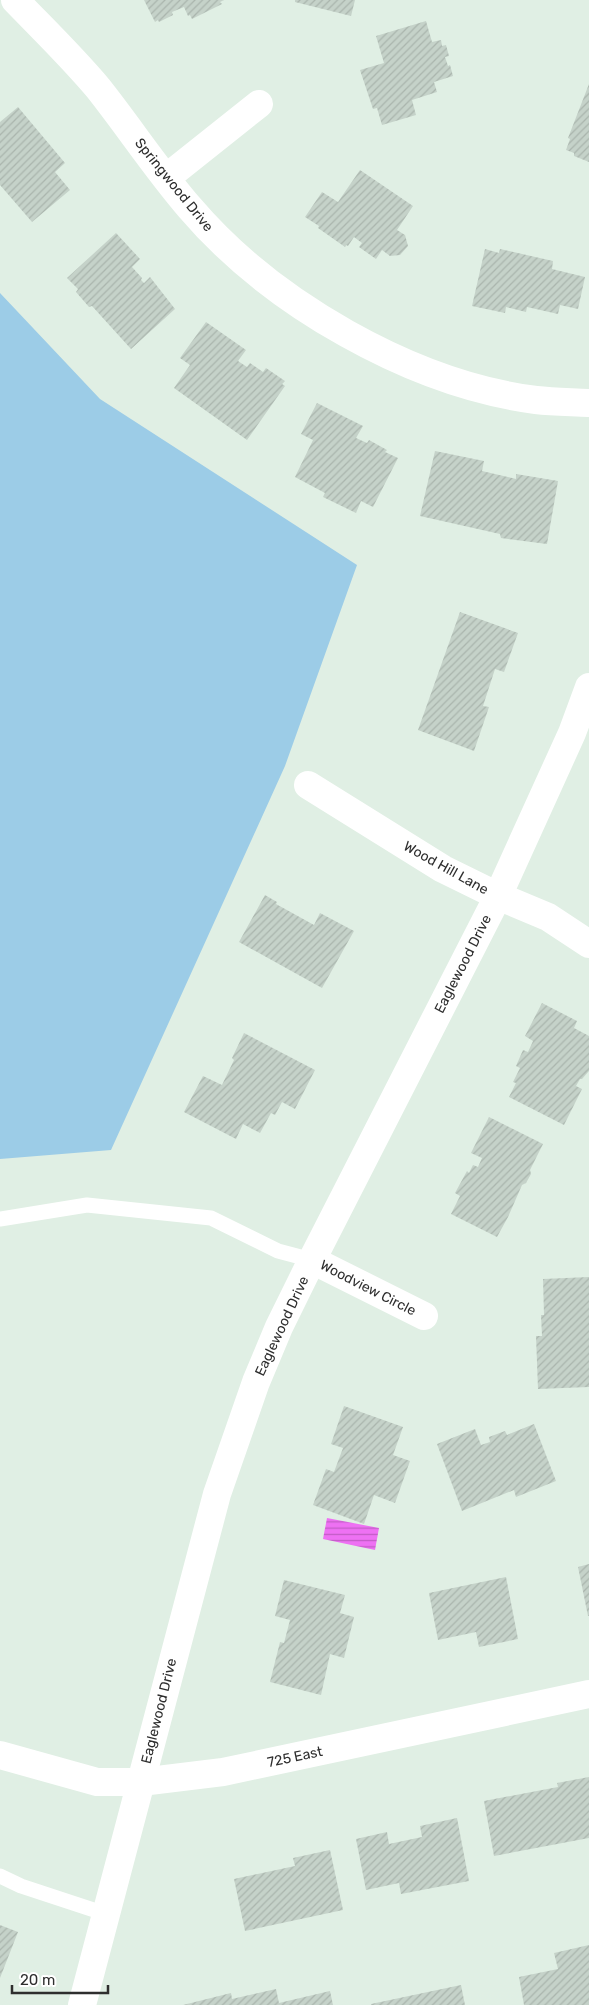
<svg xmlns="http://www.w3.org/2000/svg" width="589" height="2005" viewBox="0 0 589 2005" font-family="Rubik,sans-serif">
	<style>
		.grass { fill: #9ccce7 }
		.water { fill: url(#water-rules) }
		.building { fill: url(#building-hatch) }
		.lines { fill: none; stroke-linecap: round; stroke-linejoin: round }
		.lane { stroke: #fff; stroke-width: 15 }
		.street { stroke: #fff; stroke-width: 28 }
		.secondary { stroke: #fff; stroke-width: 28 }
		.labels { text-anchor: middle; dominant-baseline: central; stroke-width: 4.5; stroke-linejoin: round; paint-order: stroke }
		.street-label { font-size: 14px; fill: #2e2e2e; stroke: #fff }
	</style>
	<defs>
		<pattern id="water-rules" width="6" height="5" patternUnits="userSpaceOnUse" patternTransform="scale(1.25)"><rect width="6" height="5" fill="#ee71f3"/><path d="M0 2.5h6" fill="none" stroke="#c15dc5"/></pattern>
		<pattern id="building-hatch" width="6" height="6" patternUnits="userSpaceOnUse" patternTransform="scale(1.25)"><rect width="6" height="6" fill="#c5d2c9"/><path d="M-1 1l2-2M0 6l6-6M5 7l2-2" fill="none" stroke="#aab5ad"/></pattern>
	</defs>
	<rect width="100%" height="100%" fill="#e0efe4"/>
	<path class="grass" d="M0,293L100,399L357,565L285,766L111,1150L0,1159Z"/>
	<path class="water" d="M327,1518L379,1528L375,1550L323,1539Z"/>
	<path class="building" d="M144,0H224L220,2L222,4L192,19L190,15L188,16L184,7L172,12L173,15L159,22L158,20L155,22Z
		M295,0H355L351,16L295,2Z
		M426,21L432,42L441,40L442,46L446,45L449,56L445,57L448,66L450,65L453,76L434,82L437,92L412,100L416,115L382,125L377,108L373,109L360,70L384,63L376,36Z
		M589,84V162L574,156V153L566,150L570,139L568,138Z
		M18,107L65,163L55,172L70,190L32,222L0,185V122Z
		M360,170L413,206L397,230L405,235L408,246L400,255L390,256L382,250L376,259L359,247L362,243L354,237L348,246L346,245L345,247L318,228L319,226L305,217L322,192L338,202Z
		M116,233L140,259L132,267L142,278L141,280L144,283L150,277L175,309L131,349L92,306L89,307L76,292L78,289L67,278Z
		M485,249L499,253L500,249L553,261L552,269L585,277L578,309L560,305L558,314L527,307L526,312L506,307L505,313L472,306Z
		M206,322L246,350L238,361L247,367L250,363L263,372L266,368L285,381L282,384L285,386L247,440L174,388L190,365L180,358Z
		M317,403L363,426L356,438L367,443L369,440L387,450L385,452L398,458L373,507L361,501L356,513L323,497L325,493L295,477L313,440L301,434Z
		M435,451L484,461L482,471L516,479V474L558,481L547,544L501,538L500,534L420,516Z
		M460,612L518,633L504,672L495,669L483,706L489,707L474,751L418,730Z
		M265,895L277,902L276,904L314,925L320,913L354,931L322,988L239,942Z
		M542,1003L577,1021L574,1028L589,1036V1071L582,1079H580L576,1086L582,1089L564,1125L509,1097L516,1083L513,1082L520,1068L516,1066L523,1050L528,1052L533,1041L525,1036Z
		M244,1033L315,1070L295,1109L282,1102L275,1115L271,1113L260,1133L243,1124L236,1139L184,1112L203,1076L222,1085L234,1060L232,1058Z
		M489,1117L543,1144L530,1170L531,1174L526,1183L522,1185L508,1217L497,1237L451,1214L460,1196L455,1193L467,1171L469,1173L473,1165L478,1167L482,1158L471,1153Z
		M589,1277V1387L538,1389L536,1336H542L541,1315H544L543,1279Z
		M344,1406L403,1427L393,1455L410,1461L395,1503L374,1495L364,1524L313,1505L326,1469L334,1472L343,1448L331,1444Z
		M534,1424L556,1481L516,1497L514,1490L462,1511L437,1444L475,1429L481,1445L490,1442L489,1437L505,1431L507,1435Z
		M589,1564V1616H588L578,1567Z
		M506,1577L518,1639L479,1647L476,1632L438,1640L429,1593Z
		M284,1580L345,1595L340,1613L354,1617L344,1658L330,1654L321,1695L270,1682L280,1642L284,1643L290,1620L275,1616Z
		M589,1777V1838L494,1856L484,1801L558,1787L557,1783Z
		M457,1818L469,1881L401,1894L399,1883L366,1890L356,1839L387,1832L389,1844L422,1837L420,1826Z
		M330,1850L343,1910L245,1931L234,1879L295,1866L293,1858Z
		M0,1925L18,1932L0,1978Z
		M589,1945V2005H524L519,1977L558,1969L554,1953Z
		M461,1985L465,2005H371V2004Z
		M276,1989L279,2003L330,1991L333,2005H183L231,1993L232,1999Z"/>
	<g class="lines">
		<path class="lane" d="M0,1219L87,1205L211,1218L278,1251L312,1260
			M0,1876L21,1886L106,1914"/>
		<path class="street" d="M15,0C43,29 72,57 98,88C129,127 157,170 190,208C271,303 412,384 536,400C554,402 572,402 589,403
			M166,178L259,104
			M308,785L443,869L498,896L548,917L589,944
			M312,1260L424,1316
			M0,1755L97,1782H141L223,1772L589,1694"/>
		<path class="secondary" d="M82,2005L217,1494L256,1382L279,1327L312,1260L498,896L572,733L589,687"/>
	</g>
	<g class="labels">
		<g class="street-label">
			<text transform="translate(174 185) rotate(51)">Springwood Drive</text>
			<text transform="translate(446 868) rotate(29)">Wood Hill Lane</text>
			<text transform="translate(463 964) rotate(-63)">Eaglewood Drive</text>
			<text transform="translate(368 1288) rotate(27)">Woodview Circle</text>
			<text transform="translate(282 1326) rotate(-65)">Eaglewood Drive</text>
			<text transform="translate(159 1711) rotate(-76)">Eaglewood Drive</text>
			<text transform="translate(295 1757) rotate(-12)">725 East</text>
		</g>
	</g>
	<path d="M12 1985v8h96v-8" fill="none" stroke="#2e2e2e" stroke-width="2.5"/>
	<text x="20" y="1985" font-size="15" fill="#2e2e2e" stroke="#ffffff" stroke-width="4" paint-order="stroke">20 m</text>
</svg>
